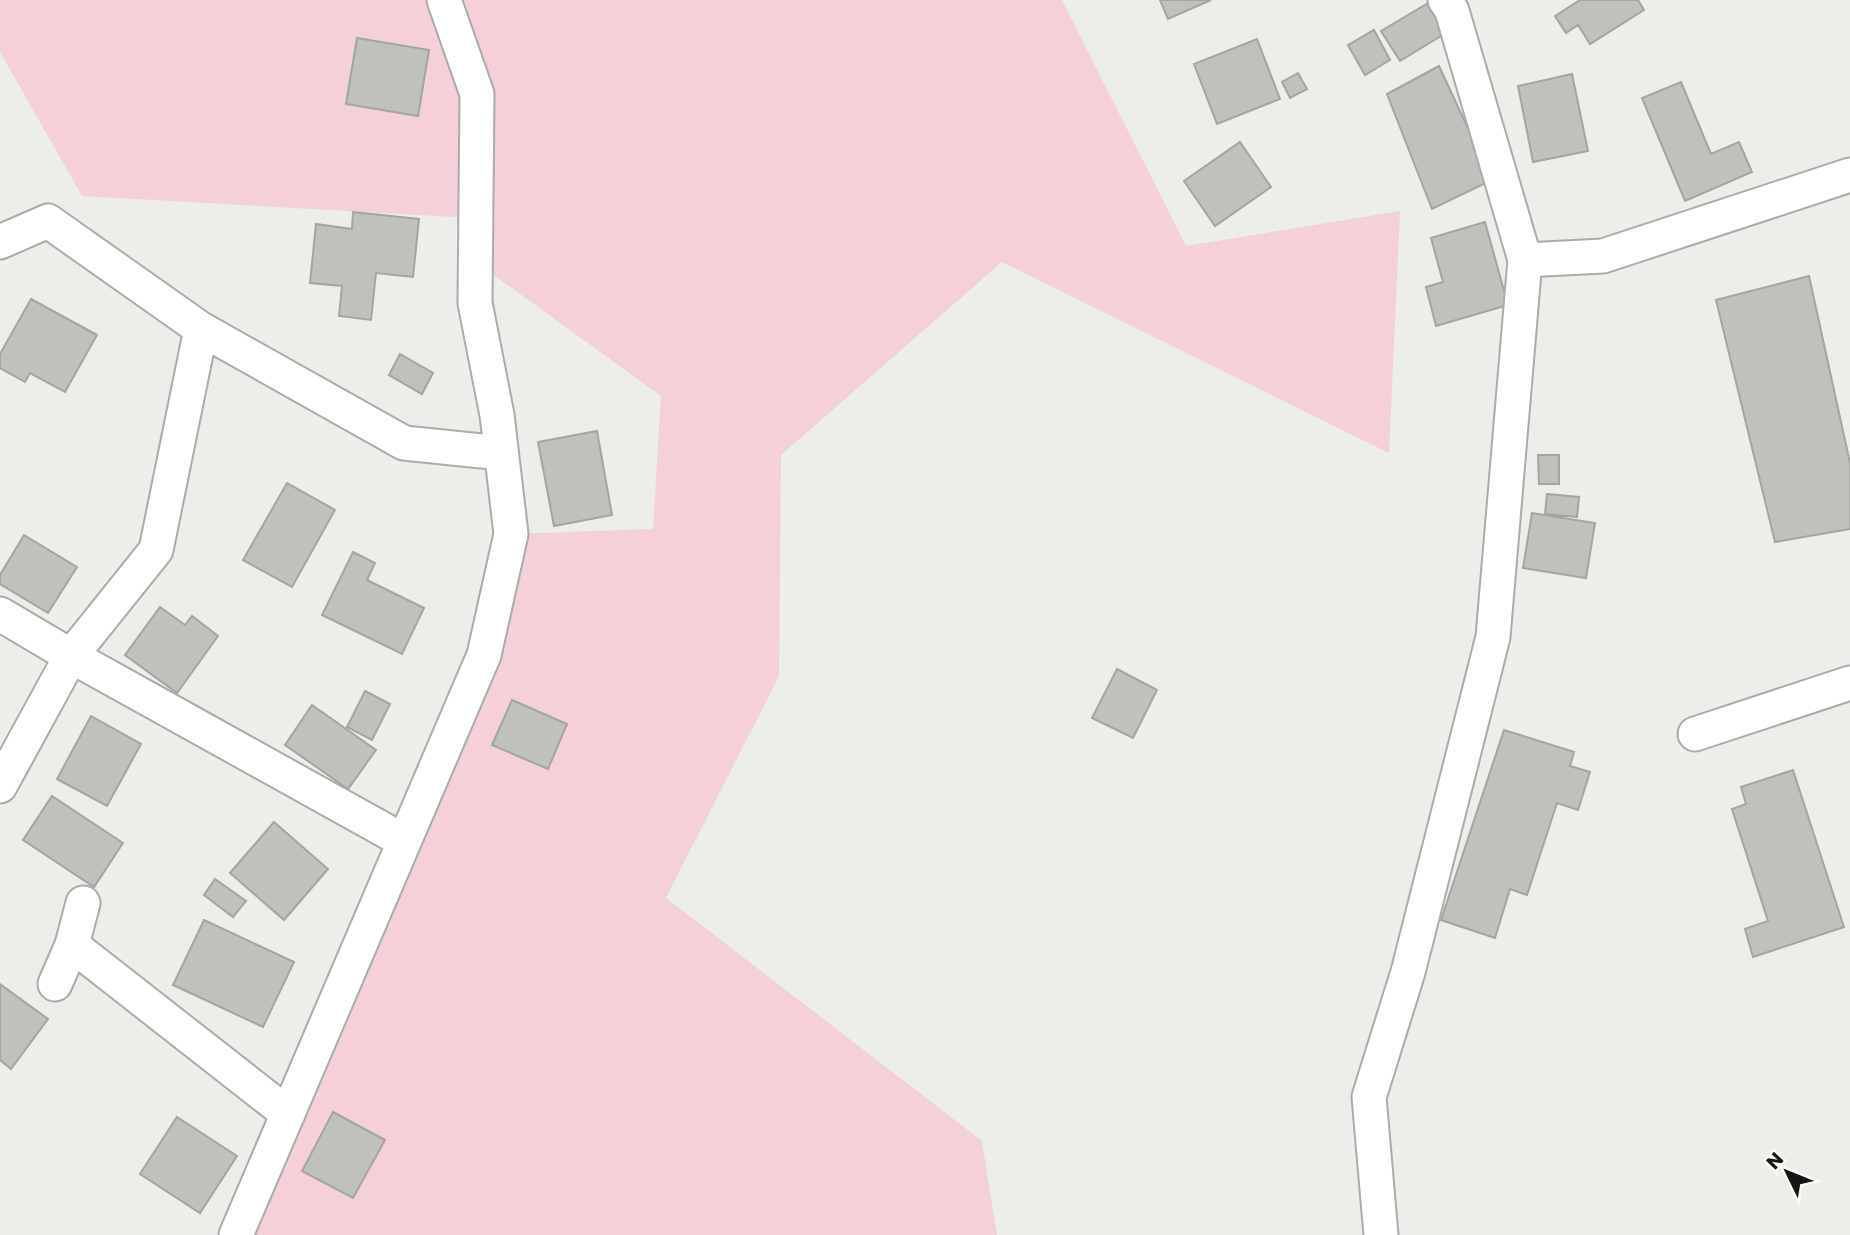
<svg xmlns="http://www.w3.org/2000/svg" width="1850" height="1235" viewBox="0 0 1850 1235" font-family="Poppins,sans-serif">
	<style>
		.green { fill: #f3d1d7 }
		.building { fill: #bfc1bc; stroke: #a3a5a0; stroke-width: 2 }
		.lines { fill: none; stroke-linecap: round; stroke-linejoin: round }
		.minor-casing { stroke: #aaaca7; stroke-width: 37 }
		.minor { stroke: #fff; stroke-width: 33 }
	</style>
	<rect width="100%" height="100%" fill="#ebeee9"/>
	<path class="green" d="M0,0H444L448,6L462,114L454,0H1062L1186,246L1400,211L1389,453L1002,262L781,455L779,676L666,898L982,1141L997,1235H243L484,655L511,534L653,529L661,396L476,262L472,218L82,196L0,52Z"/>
	<path class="building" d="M1160,0H1211L1168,19Z
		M1580,0H1638L1644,10L1590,44L1578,25L1566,33L1555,16Z
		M1428,3L1446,33L1400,61L1381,31Z
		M1374,30L1390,60L1365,75L1348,45Z
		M357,38L429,50L418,116L346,104Z
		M1257,39L1280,99L1217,124L1194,64Z
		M1439,66L1492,180L1432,209L1387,94Z
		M1298,73L1307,89L1290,98L1282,82Z
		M1572,74L1588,151L1533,162L1518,86Z
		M1681,82L1711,154L1739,142L1752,172L1685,201L1642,98Z
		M1240,142L1271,187L1215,226L1184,181Z
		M353,212L419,219L413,277L376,273L371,320L339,316L342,286L310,283L316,224L352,229Z
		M1485,222L1508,305L1436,326L1426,287L1443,282L1431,238Z
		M1809,276L1850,463V529L1775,542L1716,300Z
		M31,299L97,335L65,392L30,373L25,382L0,368V354Z
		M400,354L433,373L422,394L389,375Z
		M597,431L612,515L554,526L538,442Z
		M1538,455H1559V484H1539Z
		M287,483L335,510L292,587L243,560Z
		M1547,494L1579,497L1577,517L1545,514Z
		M1532,513L1595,523L1586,578L1523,568Z
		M24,535L77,567L48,613L0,584V575Z
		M353,552L375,563L367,580L424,608L402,654L322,615Z
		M160,607L185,625L192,616L218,636L177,693L125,655Z
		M1117,669L1157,690L1133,738L1092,718Z
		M365,691L390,704L372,740L347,727Z
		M512,700L567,724L548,769L492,745Z
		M312,705L376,750L348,789L285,745Z
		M91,716L141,744L107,806L57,779Z
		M1504,730L1574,752L1570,766L1590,772L1578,810L1557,803L1527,895L1510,889L1495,938L1441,920Z
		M1793,770L1844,927L1753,957L1745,929L1768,921L1732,809L1746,804L1741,787Z
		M52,796L123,843L94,887L23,840Z
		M274,822L328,869L284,920L230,873Z
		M215,879L246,901L233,917L204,895Z
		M204,920L294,962L263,1027L173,985Z
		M0,984L48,1019L11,1069L0,1060Z
		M333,1112L385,1140L353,1198L302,1171Z
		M177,1117L237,1156L200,1213L140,1174Z"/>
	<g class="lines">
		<g class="minor-casing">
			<path id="minor" d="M0,242L48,221L201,329L156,550L71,656L0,614
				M1525,260L1603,256L1850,175
				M201,329L404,443L501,453
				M1695,734L1850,683
				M0,786L71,656L404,841
				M72,945L288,1114
				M55,984L72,945L83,903
				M236,1235L484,655L511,534L497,415L475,303L477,94L444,0
				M1381,1235L1369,1097L1408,972L1493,637L1525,260L1452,11L1445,0"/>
		</g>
		<use href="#minor" class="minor"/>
	</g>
	<g transform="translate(1787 1172) rotate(313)" stroke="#f9fbf6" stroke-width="5" paint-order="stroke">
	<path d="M0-5L12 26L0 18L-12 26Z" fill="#151514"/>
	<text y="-10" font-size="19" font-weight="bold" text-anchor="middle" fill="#151514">N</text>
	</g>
</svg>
